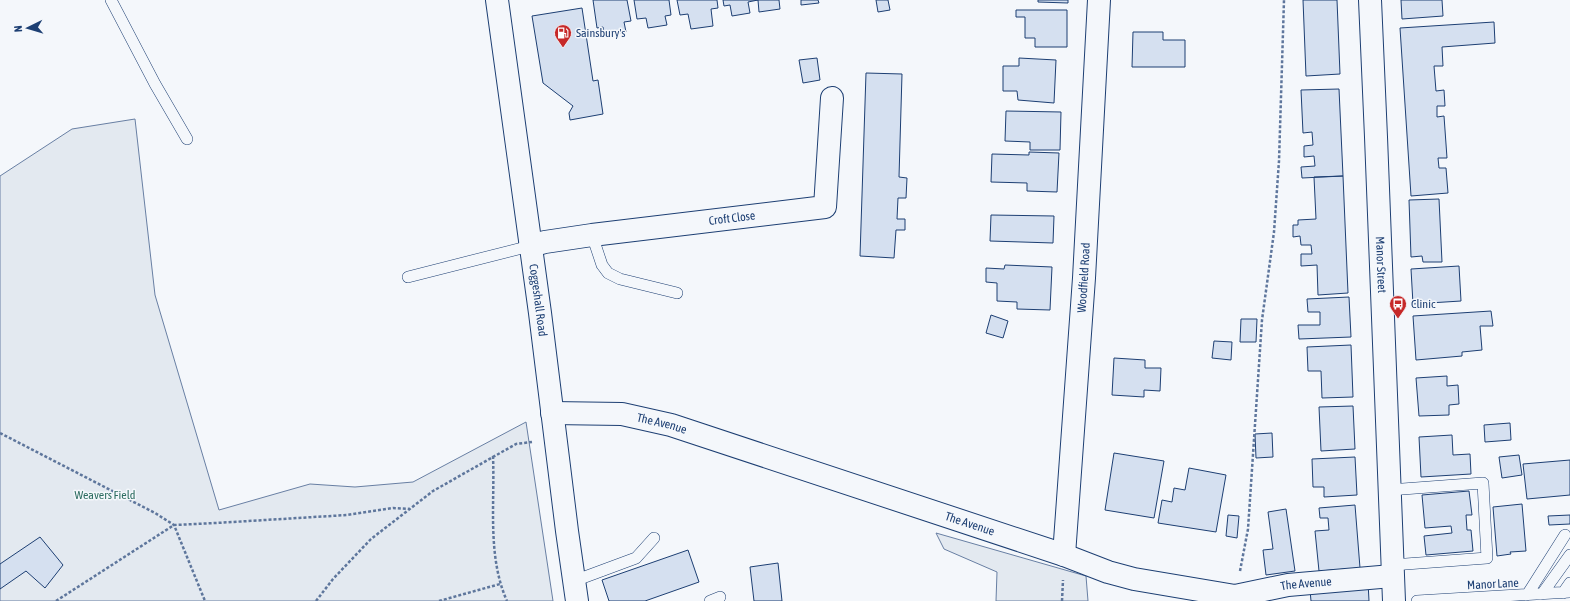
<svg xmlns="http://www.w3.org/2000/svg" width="1570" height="601" viewBox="0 0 1570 601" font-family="'Asap Condensed',sans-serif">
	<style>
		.green { fill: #e3e9f0; stroke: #687fa3 }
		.building { fill: #d5e0f0; stroke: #1d3f73 }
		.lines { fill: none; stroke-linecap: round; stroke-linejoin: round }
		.lane-casing { stroke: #1d3f73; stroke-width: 12 }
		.street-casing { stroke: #1d3f73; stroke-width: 24 }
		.secondary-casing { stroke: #1d3f73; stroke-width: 24 }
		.path { stroke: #5e769c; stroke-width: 2.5; stroke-dasharray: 3 2; stroke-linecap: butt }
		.lane { stroke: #f4f7fb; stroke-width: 11 }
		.street { stroke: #f4f7fb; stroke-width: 22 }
		.secondary { stroke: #f4f7fb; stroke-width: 22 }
		.labels { text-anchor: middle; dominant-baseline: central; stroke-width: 3; stroke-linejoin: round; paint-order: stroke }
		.poi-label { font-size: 12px; fill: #1d3f73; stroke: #f4f7fb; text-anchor: start }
		.street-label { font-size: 12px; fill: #1d3f73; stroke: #f4f7fb }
		.park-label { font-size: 12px; fill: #2c6c60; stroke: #f4f7fb }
	</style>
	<rect width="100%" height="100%" fill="#f4f7fb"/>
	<path class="green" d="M135,119L155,295L219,510L310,484L355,487L413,482L526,422L553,601H0V176L72,129Z
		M936,533L1086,576L1088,601H996L997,572L944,549Z"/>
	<path class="building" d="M593,0H627L631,21L624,22L626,32L604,35L603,27L597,28Z
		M634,0H669L671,15L665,16L667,25L648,28L646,18L637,19Z
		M677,0H717L718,8L711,9L713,26L691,29L688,14L680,15Z
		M723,0H779L780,9L759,12L758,0L748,2L750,13L732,16L730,5L724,6Z
		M801,0H818L819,3L801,5Z
		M876,0H888L890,10L878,12Z
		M1038,0H1068V3L1038,2Z
		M1303,0H1337L1340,74L1306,76Z
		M1401,0H1442L1443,16L1402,19Z
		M582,8L593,81L598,80L603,114L570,120L569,113L573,106L543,83L532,16Z
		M1016,10H1067V47H1035V38H1025V17H1016Z
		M1494,22L1495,43L1442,47L1443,66H1434L1436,91L1444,90L1445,106H1437V117L1444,116L1447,158H1438L1439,168H1446L1448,193L1411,196L1400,28Z
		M1133,32H1163V40H1185V67H1132Z
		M817,58L820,80L803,83L799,60Z
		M1019,58L1056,60L1054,103L1018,100L1017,91H1003V66H1019Z
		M866,73L902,74L899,177L907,178L906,198H898L897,219H905V230H896L894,258L860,256Z
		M1339,89L1343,176L1302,178L1301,167L1315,166L1314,156L1304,157V146L1313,145L1312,132L1303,133L1301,90Z
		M1006,111L1061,112L1060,150H1030V142L1005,141Z
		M1029,152L1059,153L1057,192L1027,191V183L991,182L992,154L1029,155Z
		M1343,176L1348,293L1318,295L1317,265L1301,266V254H1312L1311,245H1301L1300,236L1293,237V225H1298V220L1316,219L1314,177Z
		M1439,199L1442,262H1423L1422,256L1411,257L1409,200Z
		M991,215L1054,216L1053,243L990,241Z
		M1005,265L1052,267L1050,310L1017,309V302L997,301V283L986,282V268L1004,269Z
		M1459,266L1461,301L1413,304L1411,269Z
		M1349,297L1351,337L1299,339L1298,325H1320V312H1308L1307,299Z
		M1491,311L1493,326H1480L1482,350L1462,352V356L1416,360L1413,316Z
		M991,315L1008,321L1003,338L986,333Z
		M1241,319H1257L1256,342H1240Z
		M1214,341L1232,342L1231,360L1212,358Z
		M1351,345L1353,397L1322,398L1321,371H1308L1307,347Z
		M1114,358L1145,360V368H1161L1160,391L1144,390V397L1112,395Z
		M1447,376V386L1458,385L1459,404L1449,405V415L1419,416L1416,378Z
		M1353,406L1355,449L1321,451L1319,407Z
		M1510,423L1511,440L1485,442L1484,425Z
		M1272,433L1273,457L1256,458L1255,434Z
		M1452,435L1453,455L1470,454L1471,474L1421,477L1419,437Z
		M1114,453L1164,461L1154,518L1105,510Z
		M1519,455L1522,475L1502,478L1499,457Z
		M1355,457L1357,495L1324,497V487H1313L1312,459Z
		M1570,460V495L1527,499L1523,464Z
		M1189,468L1226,475L1216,532L1158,523L1162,500L1172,502L1174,488L1185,490Z
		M1469,491L1472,515H1466L1467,530H1471L1473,551L1426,555L1424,536L1452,533L1451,526L1425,528L1422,495Z
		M1522,504L1526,551L1510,552L1511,554L1497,556L1493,507Z
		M1355,505L1360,568L1319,571L1315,531L1329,530L1328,518H1320L1319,508Z
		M1286,509L1295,571L1266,575L1263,550L1273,549L1268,512Z
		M1228,515L1239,516L1237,538L1226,536Z
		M1570,515V524L1549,525L1548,516Z
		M40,537L63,565L45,588L26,571L0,589V564Z
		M688,550L699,582L645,601H609L602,580Z
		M778,563L782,601H754L750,567Z
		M1368,582L1369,601H1311L1310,590Z"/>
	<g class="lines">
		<g class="lane-casing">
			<path id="lane" d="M111,0L155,84L187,139
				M592,235L602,265L608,273L620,279L677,293
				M408,277L530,246
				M1389,490L1483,483L1487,558L1392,565
				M574,581L636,558L654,538
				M1563,593L1570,583
				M1542,594L1570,555
				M1527,595L1565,535
				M710,601L720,597
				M1417,601L1570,592"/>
		</g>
		<g class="street-casing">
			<g id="street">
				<path id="s1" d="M1370,0L1376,137L1394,601"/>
				<path id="s2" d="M530,246L545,242L592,235L825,207L832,98"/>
				<path id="s3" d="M552,413L622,414L671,425L1064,555L1108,572L1134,579L1235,596L1288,585L1392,576"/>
				<path id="s4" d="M1064,555L1084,278L1099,0"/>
			</g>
		</g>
		<g class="secondary-casing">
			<g id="secondary">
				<path id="s5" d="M497,0L540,313L567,531L577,601"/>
			</g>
		</g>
		<path class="path" d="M0,433L155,513L174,525L205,601
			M493,456C495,504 487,556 507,601
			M1240,571L1248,529L1262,320L1274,232L1279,161L1284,0
			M56,601L174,525L216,523L347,515L393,508L410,509
			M316,601L333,579L371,539L433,491L516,444L532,442
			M439,601L500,584
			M1062,601L1063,580"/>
		<use href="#lane" class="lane"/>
		<use href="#street" class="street"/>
		<use href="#secondary" class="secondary"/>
	</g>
	<defs>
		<g id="fuel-pin" transform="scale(0.9)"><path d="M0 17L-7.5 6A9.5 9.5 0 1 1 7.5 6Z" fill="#c62828" stroke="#f4f7fb"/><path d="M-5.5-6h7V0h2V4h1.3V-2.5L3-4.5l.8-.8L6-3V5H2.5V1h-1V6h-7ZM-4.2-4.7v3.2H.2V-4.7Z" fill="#fff"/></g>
		<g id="bus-pin" transform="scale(0.9)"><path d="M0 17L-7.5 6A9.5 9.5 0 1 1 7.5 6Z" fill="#c62828" stroke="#f4f7fb"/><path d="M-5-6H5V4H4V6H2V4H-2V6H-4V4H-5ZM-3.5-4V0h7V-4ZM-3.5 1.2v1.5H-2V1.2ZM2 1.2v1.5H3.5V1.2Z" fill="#fff"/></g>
	</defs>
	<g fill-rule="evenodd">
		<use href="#fuel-pin" x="563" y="33"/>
		<use href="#bus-pin" x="1398" y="304"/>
	</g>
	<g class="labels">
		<g class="poi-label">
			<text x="576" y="33">Sainsbury's</text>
			<text x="1411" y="304">Clinic</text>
		</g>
		<g class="street-label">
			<text stroke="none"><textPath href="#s2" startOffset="204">Croft Close</textPath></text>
			<text stroke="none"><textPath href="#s1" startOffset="265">Manor Street</textPath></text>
			<text stroke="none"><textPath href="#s4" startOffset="278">Woodfield Road</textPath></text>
			<text stroke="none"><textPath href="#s5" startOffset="303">Coggeshall Road</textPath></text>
			<text stroke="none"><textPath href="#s3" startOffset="111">The Avenue</textPath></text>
			<text stroke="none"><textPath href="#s3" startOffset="435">The Avenue</textPath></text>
			<text transform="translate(1493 584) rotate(-3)">Manor Lane</text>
			<text stroke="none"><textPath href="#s3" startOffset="783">The Avenue</textPath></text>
		</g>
		<g class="park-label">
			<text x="105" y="495">Weavers Field</text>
		</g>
	</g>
	<g transform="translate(28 28) rotate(265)" stroke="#f4f7fb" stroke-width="3" paint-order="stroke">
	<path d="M0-3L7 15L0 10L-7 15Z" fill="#1d3f73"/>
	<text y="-6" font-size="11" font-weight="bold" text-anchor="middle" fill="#1d3f73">N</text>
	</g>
</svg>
